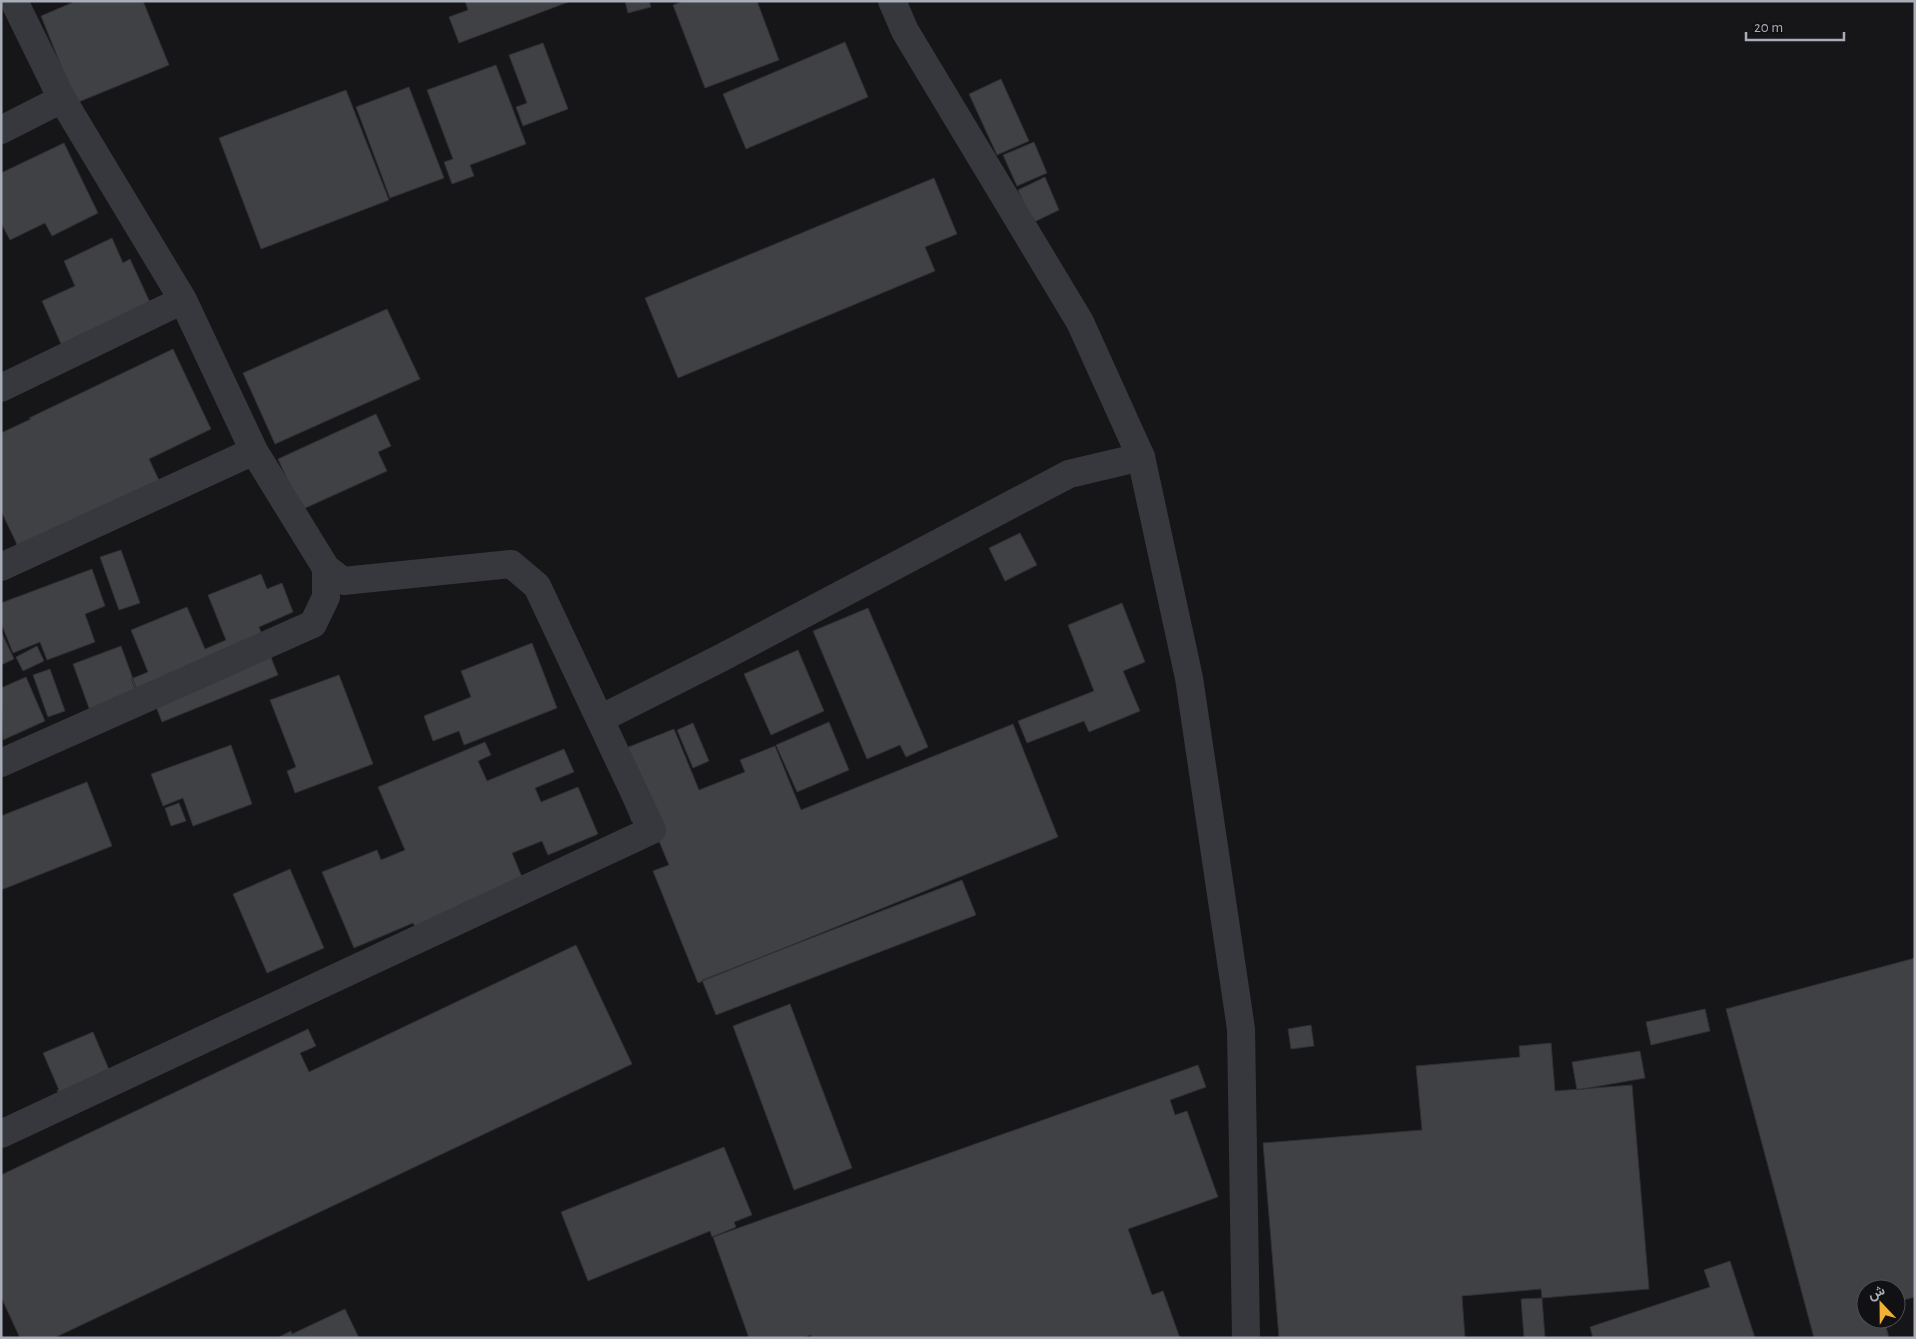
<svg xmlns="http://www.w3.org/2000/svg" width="1916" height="1339" viewBox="0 0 1916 1339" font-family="'Alegreya Sans',Vazirmatn,sans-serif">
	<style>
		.building { fill: #404145; stroke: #303034 }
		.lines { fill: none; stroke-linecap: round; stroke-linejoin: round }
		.minor { stroke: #37383d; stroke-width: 28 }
		.tertiary { stroke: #37383d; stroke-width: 28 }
	</style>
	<rect width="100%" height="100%" fill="#161618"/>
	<path class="building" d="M76,1H143L169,65L76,103L41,16Z
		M465,1H571L459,43L449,17L468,10Z
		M625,1H649L651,7L628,13Z
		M683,1H757L779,60L705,88L673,5Z
		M845,42L868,97L746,149L723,94Z
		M543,43L568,109L523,126L516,107L527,103L509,55Z
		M496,65L526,144L470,165L474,176L452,184L444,162L453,159L427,90Z
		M1001,79L1029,141L997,155L969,94Z
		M409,87L444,178L390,198L356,107Z
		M346,90L389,200L261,249L219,138Z
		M1034,142L1047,173L1017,186L1003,155Z
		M64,143L98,213L52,236L45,223L10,240L1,223V173Z
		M1045,177L1059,210L1032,223L1018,190Z
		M934,178L957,234L925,247L935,271L678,378L645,298Z
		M112,238L123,263L130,259L159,322L62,346L42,301L75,286L64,261Z
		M387,309L420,379L275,444L243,373Z
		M173,349L211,429L149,459L165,493L24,559L1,511V433L31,419L29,418Z
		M376,414L391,446L378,452L387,471L301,510L278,459Z
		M1020,533L1037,565L1005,581L989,548Z
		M121,550L140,603L119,610L100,557Z
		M92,569L105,606L85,614L95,642L47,660L40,642L13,653L1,623V603Z
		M261,574L267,589L282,583L293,612L259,627L278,675L162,722L152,696L139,700L131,679L148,672L131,630L187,607L205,649L226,640L208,595Z
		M1122,603L1145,662L1123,671L1140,711L1089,732L1084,721L1027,743L1018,721L1094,691L1068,625Z
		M868,608L928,747L906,757L900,745L867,759L813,631Z
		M1,631L14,659L1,665Z
		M532,643L557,708L464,745L459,731L433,741L424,716L471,697L461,671Z
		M37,646L44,661L23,671L16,657Z
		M121,646L145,712L97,730L73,664Z
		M798,650L824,711L771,735L744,674Z
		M50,669L65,711L48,717L33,675Z
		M339,675L373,764L295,793L287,771L296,767L270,700Z
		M26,677L45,721L3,740L1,688Z
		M829,722L849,770L797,792L776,745Z
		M693,723L709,761L693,768L677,730Z
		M1013,724L1058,837L698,983L653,871L669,865L648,815L632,822L606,756L674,729L699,790L745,772L740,760L775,746L801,810Z
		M485,742L491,755L478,761L487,781L564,749L574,772L535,788L541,802L578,787L598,834L548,855L542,841L512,853L526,887L418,932L413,923L354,948L322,872L377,850L381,860L405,850L378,787Z
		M231,745L252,804L193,826L183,798L163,806L151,774Z
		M87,782L112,846L1,890V816Z
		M179,803L186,821L171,826L165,808Z
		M290,869L324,948L267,973L233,894Z
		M962,880L976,915L716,1015L702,980Z
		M576,945L632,1064L54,1338H20L1,1297V1175L308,1029L316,1046L300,1053L309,1072Z
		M1915,958V1297L1896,1302V1289H1866V1319H1884L1889,1338H1814L1726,1009Z
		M790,1004L852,1168L794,1190L733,1026Z
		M1705,1009L1710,1031L1651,1045L1646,1022Z
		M1311,1025L1314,1046L1291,1049L1288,1029Z
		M93,1032L116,1086L64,1108L57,1090H59L43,1053Z
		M1551,1043L1555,1091L1632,1085L1649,1289L1542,1298L1541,1289L1462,1296L1465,1338H1279L1263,1143L1422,1130L1416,1066L1520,1057L1519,1046Z
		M1640,1051L1645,1078L1577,1090L1572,1062Z
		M1198,1065L1206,1087L1170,1100L1175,1115L1187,1111L1218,1197L1128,1229L1152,1295L1163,1291L1180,1338H811V1335L803,1338H749L713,1237Z
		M724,1147L752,1215L734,1222L736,1227L712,1237L710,1231L588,1281L561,1212Z
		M1730,1261L1755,1338H1593L1590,1327L1710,1287L1704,1270Z
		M1542,1298L1545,1338H1524L1521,1299Z
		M345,1309L359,1338H277L291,1331L292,1334Z"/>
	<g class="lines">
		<path class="minor" d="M1,130L62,99
			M1,388L183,300
			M1,567L254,451
			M600,719L719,659L1069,474L1141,457
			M1,763L313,624L326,597V568
			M1,1134L652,830L537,586L511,564L343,581L326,568L254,451L183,300L62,99L14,1"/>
		<path class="tertiary" d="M892,1L905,31L1080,322L1141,457L1189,678L1241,1029L1246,1338"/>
	</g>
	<rect width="1916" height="1339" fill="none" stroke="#a8adb8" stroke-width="5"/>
	<g transform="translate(1881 1304) rotate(338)"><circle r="24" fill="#111113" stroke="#4d4f55"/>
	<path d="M0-4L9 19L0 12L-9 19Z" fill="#f2b134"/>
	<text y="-8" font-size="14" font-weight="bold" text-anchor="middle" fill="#a8adb8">ش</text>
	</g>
	<path d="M1746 32v8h98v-8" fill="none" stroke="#a8adb8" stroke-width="2.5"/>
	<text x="1754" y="32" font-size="15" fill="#a8adb8" stroke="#111113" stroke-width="4" paint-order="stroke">20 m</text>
</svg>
